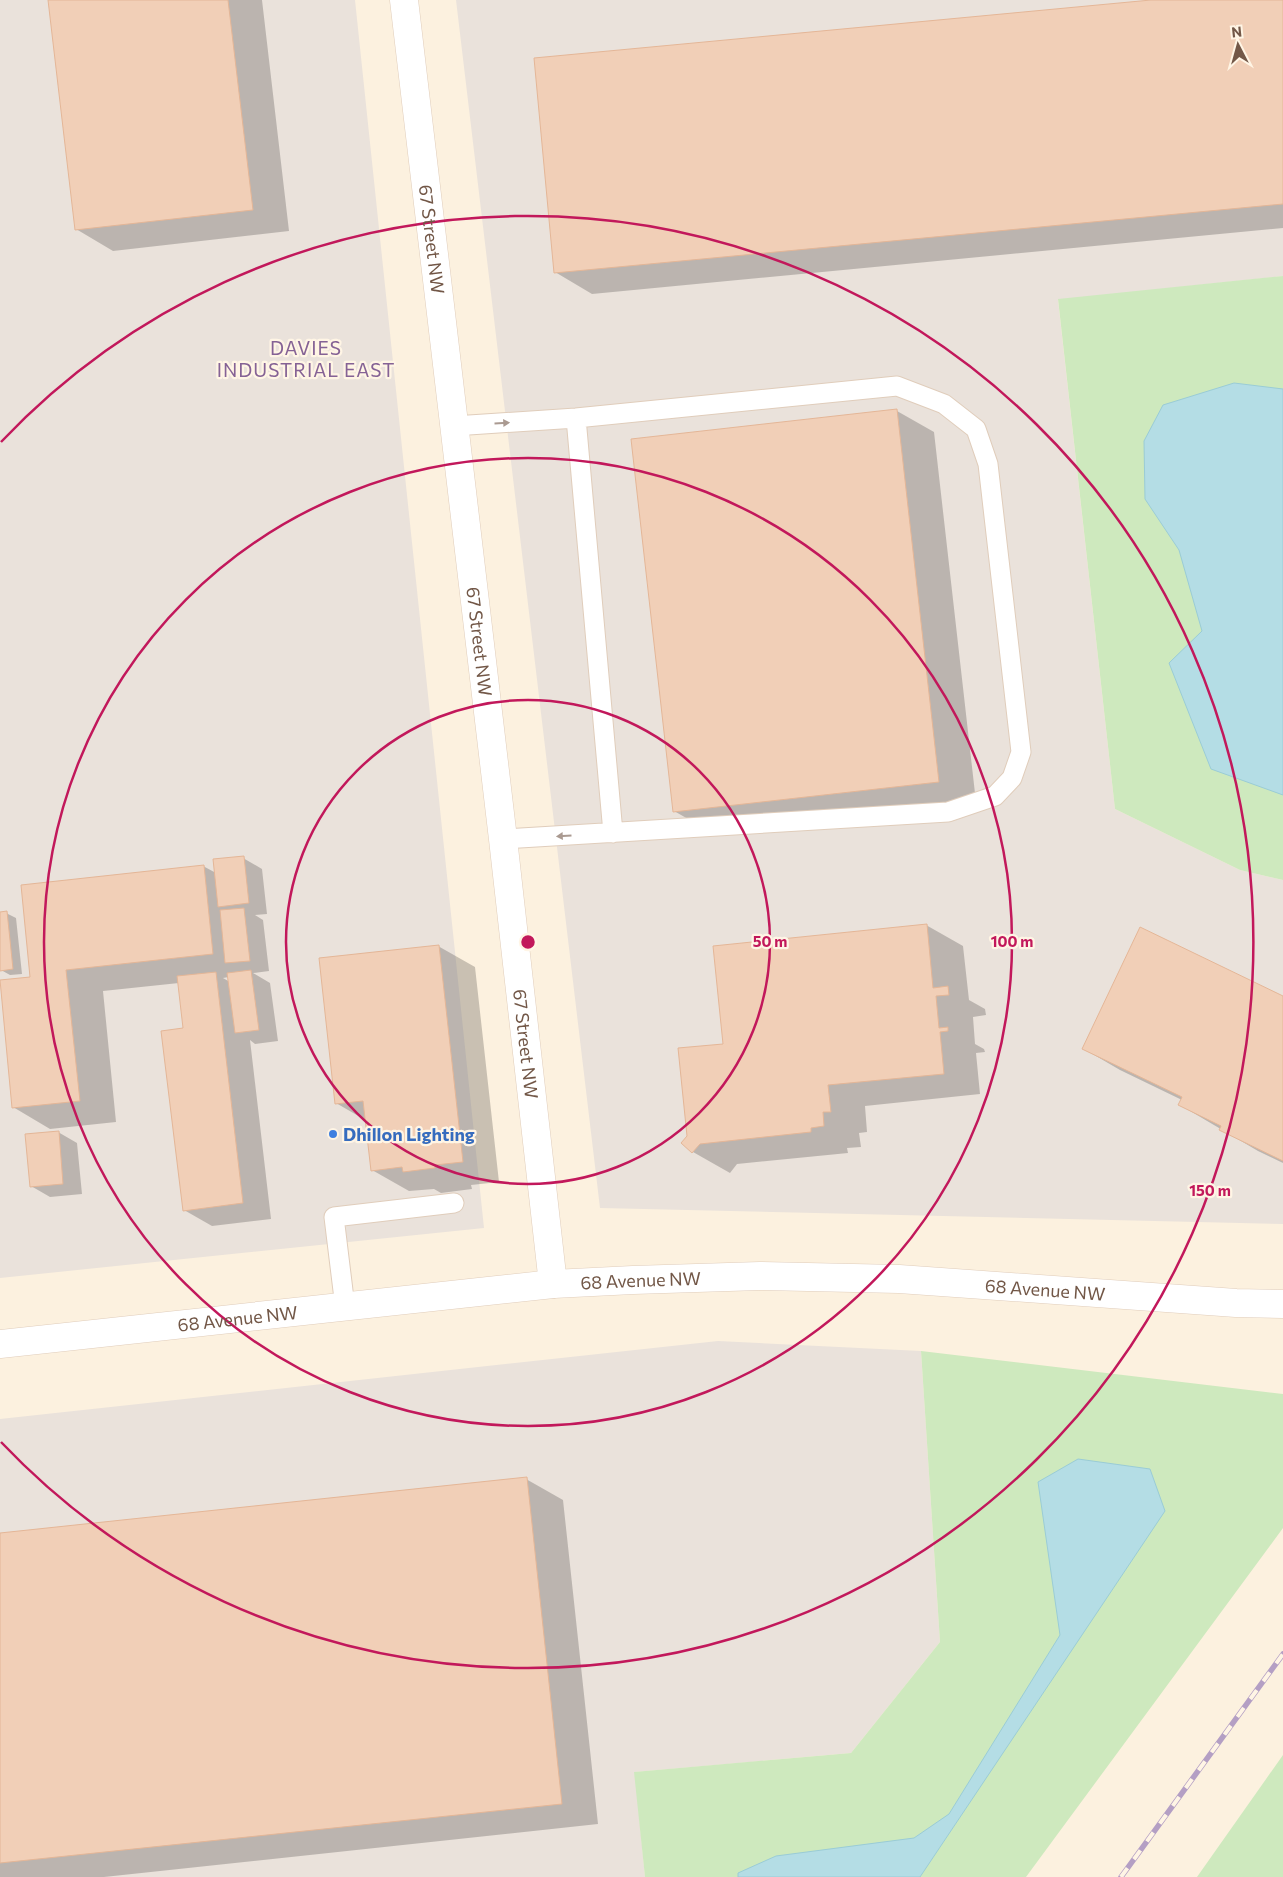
<svg xmlns="http://www.w3.org/2000/svg" width="1283" height="1877" viewBox="0 0 1283 1877" font-family="Commissioner,sans-serif">
	<style>
		.industrial { fill: #eae2db }
		.green { fill: #cee9be }
		.water { fill: #b4dde5; stroke: #9accd6 }
		.shadow { fill: #0003; fill-rule: evenodd }
		.building { fill: #f1cfb7; stroke: #e4b697 }
		.lines { fill: none; stroke-linecap: round; stroke-linejoin: round }
		.service-casing { stroke: #e0cdbb; stroke-width: 21 }
		.tertiary-casing { stroke: #e0cdbb; stroke-width: 29 }
		.service { stroke: #fff; stroke-width: 19 }
		.tertiary { stroke: #fff; stroke-width: 28 }
		.rail-casing { stroke: #b49fc4; stroke-width: 5.5 }
		.rail { stroke: #fff5e5; stroke-width: 4; stroke-dasharray: 11; stroke-linecap: butt }
		.oneway { fill: #aa9a91 }
		.ring { fill: none; stroke: #c2185b; stroke-width: 2.5 }
		.shop-dot { fill: #3f7fe0; stroke: #fff5e5; stroke-width: 2 }
		.labels { text-anchor: middle; dominant-baseline: central; stroke-width: 4.5; stroke-linejoin: round; paint-order: stroke }
		.street-label { font-size: 18px; fill: #725747; stroke: #fff5e5 }
		.shop-label { font-size: 18px; font-weight: bold; fill: #366cbe; stroke: #fff5e5; text-anchor: start }
		.neighbourhood-label { font-size: 19px; letter-spacing: 1px; fill: #856295; stroke: #fff5e5 }
		.centre { fill: #c2185b; stroke: #fff5e5; stroke-width: 2.5 }
		.ring-label { font-size: 15px; text-anchor: middle; font-weight: bold; fill: #c2185b; stroke: #fff5e5; stroke-width: 4.5; stroke-linejoin: round; paint-order: stroke }
	</style>
	<rect width="100%" height="100%" fill="#fcf1df"/>
	<path class="industrial" d="M0,0H355L484,1228L0,1278Z
		M456,0H1283V276L1058,300L1115,809L1240,870L1283,880V1224L600,1208Z
		M718,1341L921,1351L940,1642L851,1753L635,1772L645,1877H0V1419Z"/>
	<path class="green" d="M1283,276V880L1240,870L1115,809L1058,299Z
		M921,1351L1283,1394V1528L1026,1877H645L634,1772L851,1753L940,1642Z
		M1283,1755V1877H1197Z"/>
	<path class="water" d="M1234,383L1283,389V795L1211,769L1169,663L1202,631L1179,550L1145,499L1144,441L1163,405Z
		M1078,1459L1150,1469L1165,1511L920,1877H738V1873L776,1856L914,1838L949,1814L1060,1635L1038,1482Z"/>
	<path class="shadow" d="M49,0H262L289,231L113,251L76,229Z
		M1165,0H1283V228L592,294L555,272Z
		M897,411L934,432L976,802L711,832L674,811Z
		M243,858L262,869L267,914L255,915L263,920L269,971L253,973L270,983L278,1041L255,1044L250,1040L271,1219L212,1226L184,1210L185,1030L179,983L103,991L116,1122L50,1129L13,1107L32,978L203,866L216,873ZM229,977L230,982L223,978Z
		M0,910V913H6L16,918L22,974L10,975L1,970Z
		M926,925L963,946L969,1000L985,1009L986,1015L973,1017L975,1044L984,1049L985,1052L976,1053L980,1094L865,1106L867,1132L859,1133L861,1147L847,1148L848,1153L737,1164L730,1173L693,1152L688,1136L725,1045Z
		M438,946L475,967L499,1182L471,1185L472,1189L441,1193L434,1189L409,1191L372,1170L367,1121L336,1103Z
		M1283,997V1163L1258,1151L1180,1105L1182,1100L1120,1070L1084,1049Z
		M58,1132L77,1143L82,1194L50,1197L31,1186Z
		M526,1479L563,1500L598,1824L104,1877H0V1534Z"/>
	<path class="building" d="M48,0H228L253,210L75,230Z
		M1151,0H1283V204L554,273L534,58Z
		M897,409L939,782L673,812L631,439Z
		M244,856L249,903L218,907L213,859Z
		M204,865L213,954L66,970L80,1101L12,1108L0,980L30,977L21,885Z
		M244,908L250,961L225,963L220,910Z
		M7,911L13,969L0,971V912Z
		M927,924L933,988L948,986L949,995L936,996L939,1028L948,1027V1031L940,1032L944,1074L828,1085L831,1112H823L824,1126L811,1128V1132L700,1144L692,1153L681,1143L687,1136L678,1048L723,1044L713,946Z
		M1140,927L1283,996V1161L1219,1130L1221,1126L1178,1105L1182,1097L1082,1049Z
		M439,945L463,1162L435,1165V1168L403,1172L402,1167L371,1171L363,1101L335,1104L319,958Z
		M251,970L259,1030L235,1033L227,973Z
		M216,972L243,1203L183,1211L161,1031L183,1028L177,976Z
		M59,1131L63,1184L30,1187L25,1134Z
		M527,1477L562,1804L0,1863V1533Z"/>
	<g class="lines">
		<g class="service-casing">
			<path id="service" d="M576,418L613,833
				M454,426L576,418L897,386L944,404L976,429L988,464L1021,752L1012,778L995,796L948,812L503,839
				M345,1307L334,1217L454,1203"/>
		</g>
		<g class="tertiary-casing">
			<g id="tertiary">
				<path id="s1" d="M404,0L503,839L553,1284"/>
				<path id="s2" d="M0,1344L553,1284L633,1280L760,1276L899,1279L1236,1303L1283,1304"/>
			</g>
		</g>
		<use href="#service" class="service"/>
		<use href="#tertiary" class="tertiary"/>
		<g class="rail-casing">
			<path id="rail" d="M1121,1877L1283,1654"/>
		</g>
		<use href="#rail" class="rail"/>
	</g>
	<defs><path id="oneway-solid" d="M-6-.8H1V-3.2L6.5 0L1 3.2V.8H-6Z" transform="scale(1.25)"/></defs>
	<g class="oneway">
		<use href="#oneway-solid" transform="translate(502 423) rotate(-3)"/>
		<use href="#oneway-solid" transform="translate(564 836) rotate(177)"/>
	</g>
	<g class="ring">
		<circle cx="528" cy="942" r="242"/>
		<circle cx="528" cy="942" r="484"/>
		<path d="M1 442A726 726 0 1 1 1 1442"/>
	</g>
	<circle class="shop-dot" cx="333" cy="1134" r="5"/>
	<g class="labels">
		<g class="street-label">
			<text stroke="none"><textPath href="#s1" startOffset="241">67 Street NW</textPath></text>
			<text stroke="none"><textPath href="#s1" startOffset="646">67 Street NW</textPath></text>
			<text stroke="none"><textPath href="#s1" startOffset="1051">67 Street NW</textPath></text>
			<text stroke="none"><textPath href="#s2" startOffset="644">68 Avenue NW</textPath></text>
			<text stroke="none"><textPath href="#s2" startOffset="1049">68 Avenue NW</textPath></text>
			<text stroke="none"><textPath href="#s2" startOffset="239">68 Avenue NW</textPath></text>
		</g>
		<g class="shop-label">
			<text x="343" y="1134">Dhillon Lighting</text>
		</g>
		<g class="neighbourhood-label">
			<text x="306" y="347">DAVIES<tspan x="306" dy="22">INDUSTRIAL EAST</tspan></text>
		</g>
	</g>
	<circle cx="528" cy="942" r="8" class="centre"/>
	<g class="ring-label">
		<text x="770" y="947">50 m</text>
		<text x="1012" y="947">100 m</text>
		<text x="1210" y="1196">150 m</text>
	</g>
	<g transform="translate(1238 45) rotate(354)" stroke="#fff5e5" stroke-width="4" paint-order="stroke">
	<path d="M0-4L9 19L0 12L-9 19Z" fill="#725747"/>
	<text y="-8" font-size="14" font-weight="bold" text-anchor="middle" fill="#725747">N</text>
	</g>
</svg>
